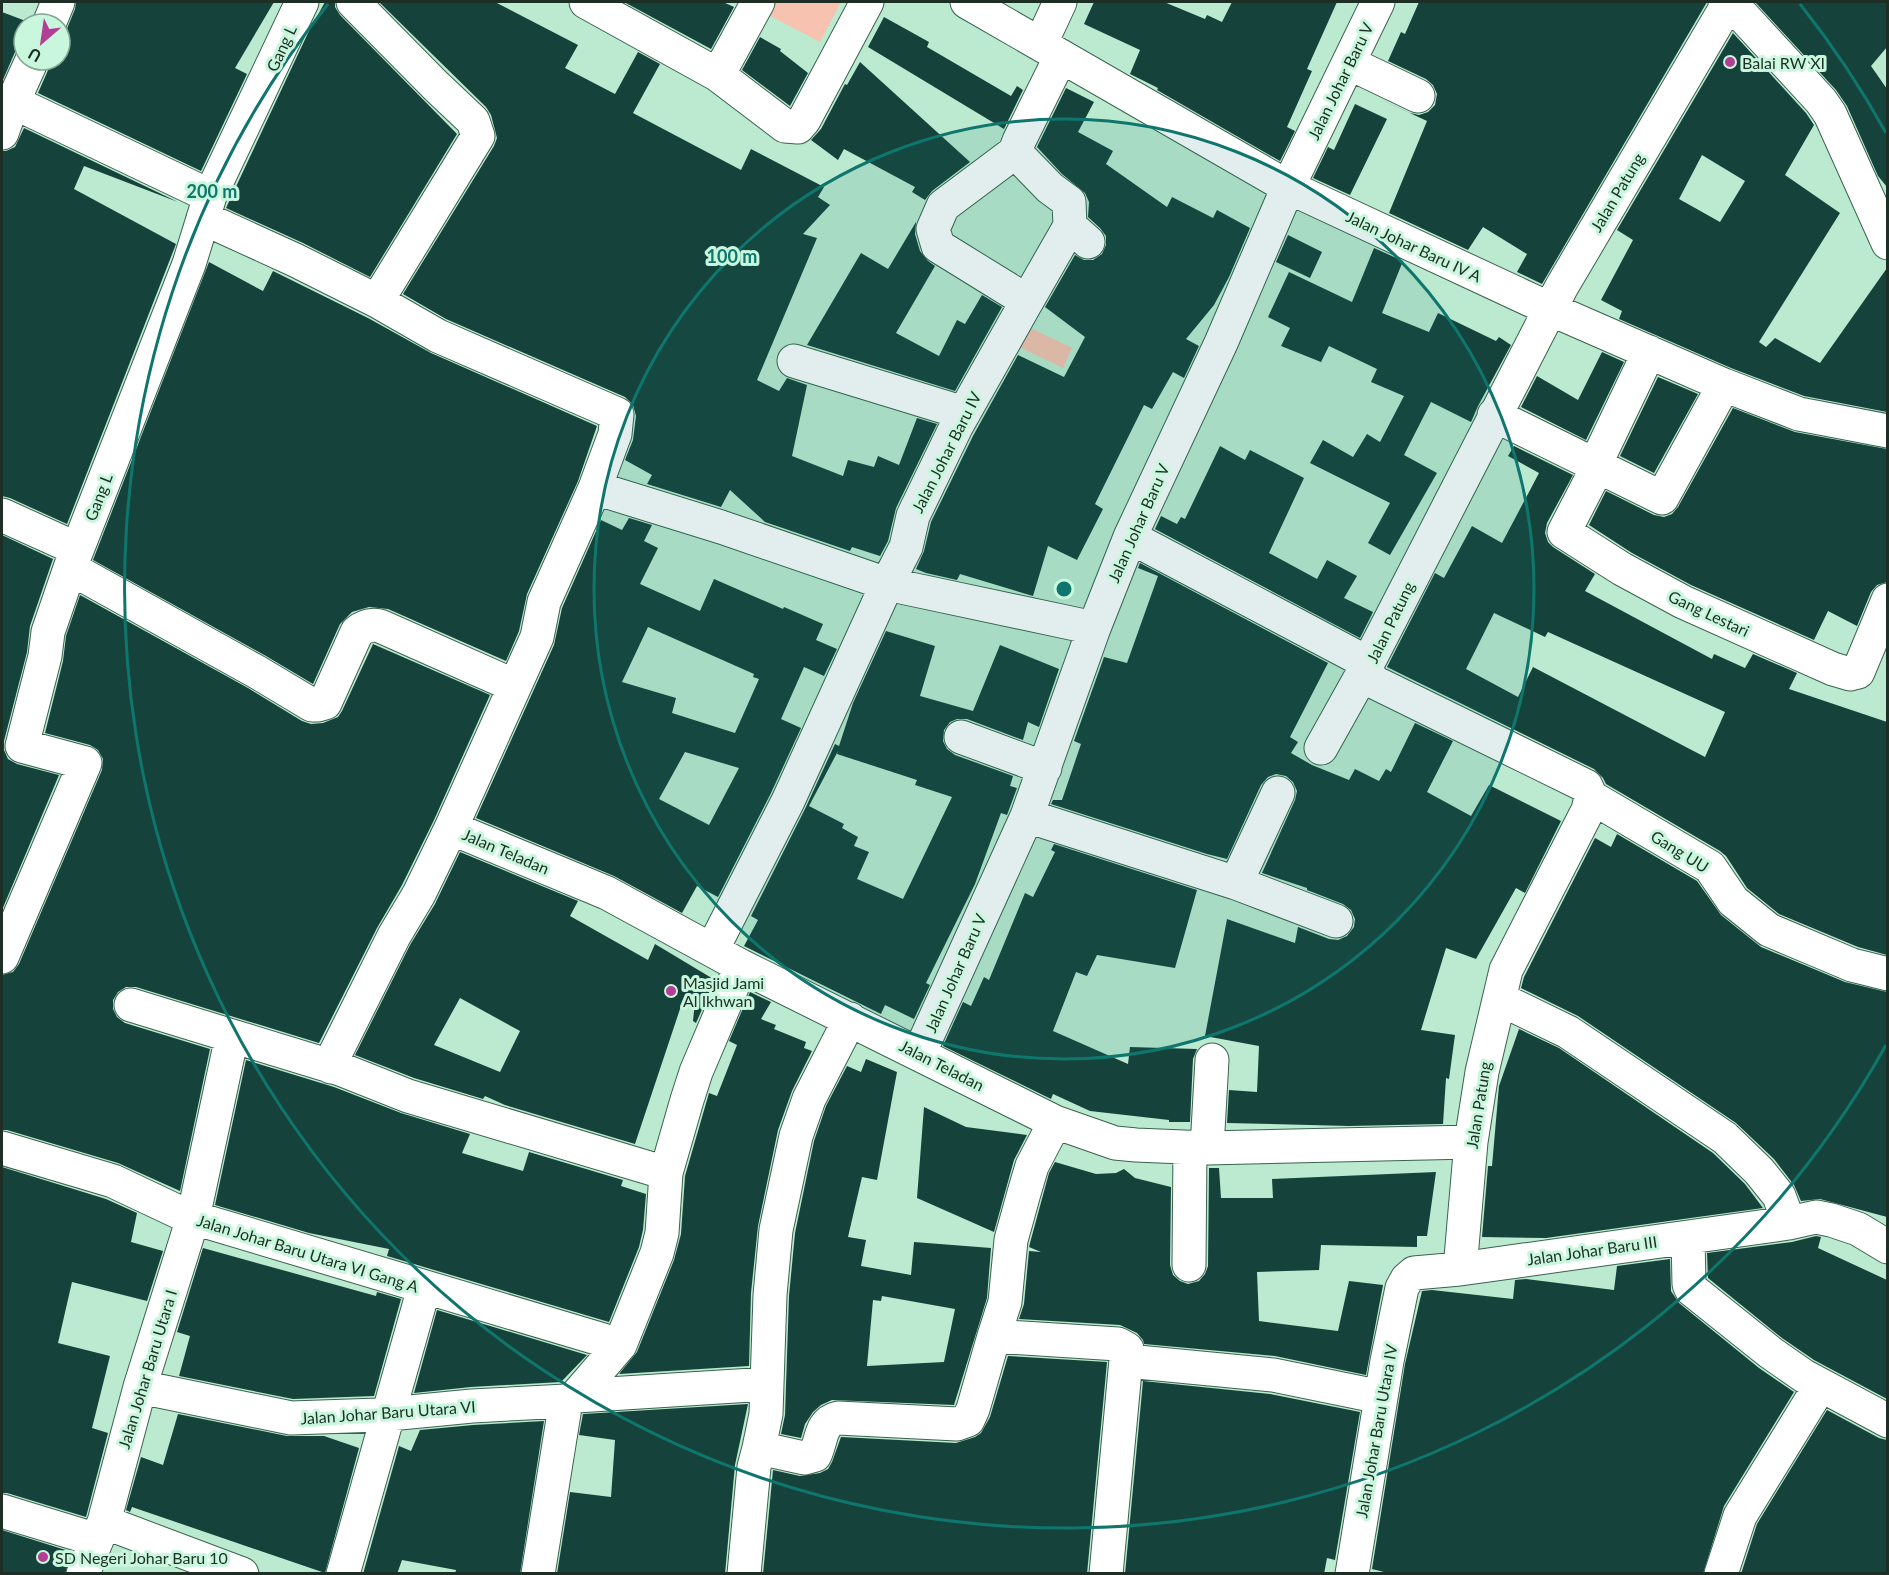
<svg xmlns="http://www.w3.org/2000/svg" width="1889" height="1575" viewBox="0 0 1889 1575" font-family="Lato,sans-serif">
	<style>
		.green { fill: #f7c2af }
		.building { fill: #15433b; fill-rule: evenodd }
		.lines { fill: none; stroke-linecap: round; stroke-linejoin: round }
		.minor-casing { stroke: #39634d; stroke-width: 35 }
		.minor { stroke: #fff; stroke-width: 33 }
		.ring { fill: none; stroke: #0f766e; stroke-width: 3 }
		.poi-dot { fill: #b43e95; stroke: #c9f7dd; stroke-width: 2 }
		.labels { text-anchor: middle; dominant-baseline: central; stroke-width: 6; stroke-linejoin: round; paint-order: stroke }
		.street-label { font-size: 16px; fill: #1d2e25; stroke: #c9f7dd }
		.poi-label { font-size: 16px; fill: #1d2e25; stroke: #c9f7dd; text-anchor: start }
		.centre { fill: #0f766e; stroke: #c9f7dd; stroke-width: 3 }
		.ring-label { font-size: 18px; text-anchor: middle; font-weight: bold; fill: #0f766e; stroke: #c9f7dd; stroke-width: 6; stroke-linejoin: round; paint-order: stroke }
	</style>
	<rect width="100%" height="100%" fill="#bcead0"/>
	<path class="green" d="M767,2H841L820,42L761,11Z
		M1020,323L1072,348L1063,368L1011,343Z"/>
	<path class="building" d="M76,2H274L235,68L247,74L201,171L38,93L49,68L50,60H60V39L66,31L75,9Z
		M325,2H335V7L340,15L457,134L370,277L303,243L226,208L308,33Z
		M379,2H495L578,45L565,68L615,94L638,52L660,64L633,113L741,170L751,149L824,187L818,197L830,205L803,234L817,238L757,380L779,391L787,378L807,385L792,456L843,476L848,460L874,467L878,456L899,465L917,418L937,424L896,508L888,541L880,556L852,547L850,551L765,522L730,490L721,507L647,484L652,475L625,460L633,440L636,416L633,405L625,397L446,319L403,294L494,146L497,138L491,115L486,107Z
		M624,2H723L734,7L711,49Z
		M1094,2H1164L1205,19L1207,15L1222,22L1232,2H1337L1307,69L1312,71L1287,127L1295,131L1280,161L1157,90L1158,88L1130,74L1140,50L1084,24Z
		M1419,2H1707L1542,284L1517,272L1527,254L1483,227L1468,250L1389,213L1427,121L1373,96L1410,113L1419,115L1428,112L1435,105L1437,94L1433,85L1426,79L1388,61L1401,32L1405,34Z
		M1755,2H1887V47L1871,66L1887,89V187L1878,176L1847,106L1836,90Z
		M2,12L31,23L24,24V44L15,52L2,82Z
		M884,17L929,42L927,47L1011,96L1017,86L1023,90L1004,129L868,47Z
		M1733,33L1806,113L1814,125L1785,175L1840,213L1759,342L1766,347L1775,338L1820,363L1887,268V412L1804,396L1731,368L1619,319L1622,311L1601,300L1633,240L1617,230ZM1702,155L1745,181L1720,222L1679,199Z
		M760,37L781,49L780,51L808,73L790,106L742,70Z
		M860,62L970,162L932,191L925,200L912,192L915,187L844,149L838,160L811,140L821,129L845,84L847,85Z
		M1066,88L1094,102L1078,132L1113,151L1106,164L1167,207L1172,197L1213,218L1217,210L1250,228L1229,277L1214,305L1186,339L1199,346L1184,378L1173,372L1152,409L1144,405L1095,504L1103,509L1077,560L1048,546L1033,596L960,574L957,580L926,573L916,569L924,551L931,522L973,436L1018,355L1064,377L1085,337L1045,307L1075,255L1084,260H1093L1102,254L1106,245V236L1100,228L1088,217L1089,202L1085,193L1062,174L1037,147Z
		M1355,104L1387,119L1350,195L1313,178L1328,147L1334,150Z
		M24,128L178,202L84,166L74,189L176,244L67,524L10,498L2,496V151H6L15,147Z
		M916,222L915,234L920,251L928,261L935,266L896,333L939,356L957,320L965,324L982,295L1002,307L955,391L807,345L861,253L888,269Z
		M1288,235L1322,252L1310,278L1276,262Z
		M1374,248L1403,261L1382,313L1429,332L1438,313L1496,341L1499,337L1511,345L1478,406L1471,422L1431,402L1404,455L1437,473L1390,555L1368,543L1390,503L1310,463L1323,440L1353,457L1367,434L1380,442L1404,396L1371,382L1377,369L1329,346L1321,362L1281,346L1290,328L1268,317L1289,272L1352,302Z
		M209,262L263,291L273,271L368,318L431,353L597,426L578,481L527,594L519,631L506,661L388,609L369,607L352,612L340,624L313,684L266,656L93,560Z
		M1602,352L1624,362L1586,440L1521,407L1537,376L1578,400Z
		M1658,377L1698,394L1654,473L1620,456Z
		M1733,408L1795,432L1887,449V582L1877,585L1871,592L1857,626L1828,611L1814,640L1691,585L1632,553L1589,525L1606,491L1654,515L1664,517L1672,514L1678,507Z
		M1220,446L1245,460L1250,450L1304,478L1269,553L1317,579L1327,560L1357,576L1344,598L1373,612L1360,638L1155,529L1161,516L1177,524L1181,517L1185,519Z
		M1514,446L1573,475L1547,523L1545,533L1548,542L1553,547L1595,574L1585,591L1712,659L1714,654L1745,668L1753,654L1797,673L1789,689L1887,722V955L1858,947L1779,914L1747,888L1726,856L1720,851L1606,784L1603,778L1594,769L1387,667L1435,573L1444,578L1472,526L1502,543L1539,473L1508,456ZM1494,613L1545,637L1548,632L1725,712L1705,757L1533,667L1518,697L1466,669Z
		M629,518L652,525L644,541L658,548L640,584L700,611L714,579L783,609L784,607L823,624L816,640L837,649L824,676L804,667L781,719L801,728L771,793L718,897L697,886L682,913L614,876L476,818L554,645L562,608L601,520L622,530ZM648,627L754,674L753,677L759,679L735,733L672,713L676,698L622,682ZM685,752L739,768L709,825L659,799Z
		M2,535L53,559L30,626L27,652L4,741V750L8,759L17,764L59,775L2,910Z
		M1140,563L1328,663L1290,737L1298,742L1291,753L1312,765L1349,780L1355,769L1379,781L1386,769L1391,772L1415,723L1453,741L1427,792L1471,816L1489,785L1561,821L1525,893L1516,888L1476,959L1446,948L1421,1030L1455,1035L1449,1079L1446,1078L1443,1124L1349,1126L1227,1123L1229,1090L1257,1092L1259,1046L1205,1036L1227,919L1295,943L1298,927L1329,939L1338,940L1347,936L1354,927L1355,919L1351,910L1343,904L1307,890V888L1262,873L1295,800L1297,791L1293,782L1286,776L1276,774L1268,777L1261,785L1227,859L1207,854L1051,804L1053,800H1062L1081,744L1074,741L1104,657L1127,663L1158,576L1138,568Z
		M80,595L248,688L302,721L311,724L323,723L338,717L342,711L373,644L490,695L434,820L402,885L377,928L319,1043L136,987H126L118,992L113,1000V1009L117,1017L125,1023L210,1049L180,1191L118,1163L7,1130H2V975L13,972L19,964L102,770L103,759L98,750L90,745L45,733L63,661L66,636Z
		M886,631L935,646L920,696L973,711L1000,645L1059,669L1039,727L1028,722L1023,740L967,719H957L950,722L944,730L943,741L947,749L955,755L1013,776L1010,786L1017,788L1007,815L1001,813L975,884L926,983L930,985L914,1019L885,1005L881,1014L744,946L758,920L751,916L805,809L835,744L839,746L853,703ZM838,751L837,754L917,780L915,785L952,797L903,899L857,879L869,852L854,846L858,837L842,828L844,824L809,806Z
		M1617,834L1697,881L1721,915L1761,947L1845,982L1887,992V1217L1820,1199L1801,1201L1794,1185L1774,1159L1736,1123L1578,1016L1521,988L1524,977L1595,838L1611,847Z
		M1054,844L1197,890L1175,968L1097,955L1087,976L1076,972L1053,1031L1128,1064L1130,1047L1197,1049L1193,1059L1190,1122H1169V1120L1090,1111L1053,1094L1051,1099L943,1046L963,1002L971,1006L984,977L989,980L1025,893L1033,897L1055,852L1051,850Z
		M460,852L578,901L570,916L648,960L655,944L715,980L696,1023L693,1021L695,1002L683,1000L635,1144L505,1105L485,1096L483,1099L414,1078L355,1055L410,945L435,904ZM460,998L520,1031L500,1072L434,1045Z
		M750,992L771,1002L761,1019L776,1025L774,1029L806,1042L804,1048L812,1051L792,1091L778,1130L758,1226L751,1293L749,1366L619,1374L637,1352L674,1260L681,1234L685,1176L709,1093L717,1096L737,1045L729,1041Z
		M1519,1029L1559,1048L1713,1153L1745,1184L1763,1208L1546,1238L1482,1237L1488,1166H1492L1499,1086Z
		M866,1059L897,1072L877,1180L862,1177L848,1237L866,1240L861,1266L911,1275L914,1242L991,1248L987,1298L954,1405L832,1400L821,1405L813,1412L805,1424L801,1438L781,1434L785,1415L789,1296L795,1233L814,1141L826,1106L847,1066L861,1072ZM882,1296L955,1309L944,1362L867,1366L873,1300L881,1301Z
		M246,1060L334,1087L401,1113L470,1134L462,1153L523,1171L529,1152L623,1180L621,1186L646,1194L643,1230L639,1247L609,1322L387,1256L389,1249L309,1233L215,1205Z
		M924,1107L966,1127L1027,1135L1014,1160L994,1232L917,1198Z
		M1055,1162L1096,1174L1116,1173L1124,1169L1135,1178L1171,1187L1170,1265L1173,1275L1180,1281L1188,1284L1199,1281L1205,1274L1208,1266L1209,1168H1219L1221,1198H1273L1272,1179L1436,1172L1427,1236H1417V1247L1321,1245L1319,1270L1257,1272L1259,1321L1338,1331L1349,1281L1383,1285L1366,1375L1275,1356L1144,1344L1143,1340L1137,1333L1120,1325L1019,1319L1024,1304L1029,1251L1041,1252L1029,1247L1030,1243L1049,1173Z
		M2,1167L106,1199L137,1213L131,1242L163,1251L147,1301L72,1282L58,1343L110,1356L92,1428L108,1433L86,1517L7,1493H2Z
		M1816,1236L1821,1237L1818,1248L1887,1280V1399L1814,1360L1782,1338L1708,1278L1707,1253L1792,1242Z
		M203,1248L376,1296L377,1292L401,1299L374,1396L293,1399L179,1376L190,1336L177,1332Z
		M1670,1259L1671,1291L1679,1303L1759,1368L1794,1392L1724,1506L1703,1574H1392L1372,1569L1405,1364L1422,1291L1432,1290L1513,1299L1515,1280L1526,1279L1614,1290L1617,1266Z
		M437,1310L587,1355L561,1382L471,1387L414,1393Z
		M1008,1356L1107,1362L1087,1574H763L773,1470L800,1476L820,1473L828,1469L832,1462L841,1437L956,1443L975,1437L981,1433L990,1417Z
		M1143,1381L1270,1394L1360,1412L1335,1560L1327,1558L1324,1574H1125Z
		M748,1404L735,1465L725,1574H557L570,1492L611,1497L615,1440L579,1435L583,1414Z
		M1827,1410L1879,1438L1887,1440V1574H1741L1757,1524Z
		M178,1414L287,1436H324L359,1448L325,1573L132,1507L130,1512L126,1510L141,1457L163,1465Z
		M544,1421L520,1574H455L456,1570L402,1560L397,1574H363L399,1446L411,1451L420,1430L473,1425Z
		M2,1530L72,1552L65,1574H2Z"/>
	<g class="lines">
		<g class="minor-casing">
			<path id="minor" d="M353,2L436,86L473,121L478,136L377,301
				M586,2L718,75L785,126L798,127L804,120L867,2
				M967,2L1288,187L1550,309L1724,385L1799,414L1888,431
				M1725,2L1742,15L1821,101L1830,114L1888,243
				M49,24L58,2
				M1041,43L1060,2
				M1349,63L1418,96
				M718,75L758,2
				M13,102L210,196
				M2,133L13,102L32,60
				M1015,152L1050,188L1069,202L1070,226L1088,242
				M203,218L295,260L377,301L438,336L617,414L615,434L595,488L721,527L887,584L1094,628
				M1027,301L1070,226
				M1649,352L1595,465L1594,474L1564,532L1622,569L1683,602L1833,669L1850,674L1858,672L1888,600
				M794,361L964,413
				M1494,415L1662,498L1724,385
				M2,515L77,549
				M1130,537L1368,663
				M70,568L257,672L312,705H318L325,703L357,632C364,626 371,624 380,626L515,686
				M961,737L1045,768
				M1321,748L1359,680L1367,675
				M1591,797L1710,867L1733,901L1769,930L1852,965L1888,974
				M1027,816L1236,883L1336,921
				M451,828L607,893L741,966L1055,1122L1115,1143L1136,1145L1207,1148L1471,1142
				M1236,883L1278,793
				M712,950L788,801L887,584L906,547L913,516L956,427L1027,301L938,246L933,229L943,206L1015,152L1019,141L1061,56
				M2,957L85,763L22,746L45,656L48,632L70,568L189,264L210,196L302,2
				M1500,999L1568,1032L1725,1138L1759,1171L1779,1196L1789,1223
				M131,1005L232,1036
				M919,1054L1027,816L1094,628L1130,537L1221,343L1288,187L1378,2
				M331,1067L332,1060L394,936L419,894L451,828L537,637L544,602L595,488
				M1055,1122L1032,1166L1024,1193L1011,1240L1005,1302L994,1336L1118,1344L1127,1349L1106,1574
				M2,1148L113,1181L187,1216L620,1345
				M1207,1148L1212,1060
				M1688,1237L1689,1284L1691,1289L1771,1353L1804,1376L1888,1421
				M1189,1265L1190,1148
				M1460,1269L1471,1142L1482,1072L1506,970L1588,810L1591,797L1586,786L1376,683L1367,675L1368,663L1561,288L1728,4
				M1127,1361L1273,1375L1381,1397
				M140,1387L291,1418L379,1415L472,1406L566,1401L576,1396L620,1345L657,1253L662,1233L666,1173L687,1100L696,1072L741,966
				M576,1396L767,1384
				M759,1448L766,1414L770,1295L776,1230L796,1136L809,1099L850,1019
				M2,1511L97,1540
				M104,1522L242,1574
				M83,1574L104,1522L140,1387L193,1218L232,1036L340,1069L408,1096L666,1173
				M343,1574L424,1288
				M538,1574L566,1401
				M744,1574L754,1467L759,1448L804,1458L815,1455C822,1440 820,1422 838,1418L957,1424L968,1420L973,1409L994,1336
				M1352,1574L1387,1361L1402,1288L1407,1279L1414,1273L1460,1269L1789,1223L1816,1217L1831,1220L1858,1229L1888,1247
				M1721,1574L1740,1516L1820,1386"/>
		</g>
		<use href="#minor" class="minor"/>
	</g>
	<circle cx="1064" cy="589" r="470" fill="#0f766e" fill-opacity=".12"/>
	<g class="ring">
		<circle cx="1064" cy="589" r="470"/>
		<path d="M1886 1045A940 940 0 1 1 328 4M1800 4A940 940 0 0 1 1886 133"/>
	</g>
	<g class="poi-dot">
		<circle cx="1730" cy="62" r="6"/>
		<circle cx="671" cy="991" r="6"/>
		<circle cx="43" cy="1557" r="6"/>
	</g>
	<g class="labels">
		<g class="street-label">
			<text transform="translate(281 48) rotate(-65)">Gang L</text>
			<text transform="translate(1340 81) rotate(-64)">Jalan Johar Baru V</text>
			<text transform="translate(1617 192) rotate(-59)">Jalan Patung</text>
			<text transform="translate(1414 246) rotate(25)">Jalan Johar Baru IV A</text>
			<text transform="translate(946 452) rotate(-63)">Jalan Johar Baru IV</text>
			<text transform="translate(98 497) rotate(-69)">Gang L</text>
			<text transform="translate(1138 523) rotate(-66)">Jalan Johar Baru V</text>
			<text transform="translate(1709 613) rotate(25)">Gang Lestari</text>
			<text transform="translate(1390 622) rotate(-64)">Jalan Patung</text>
			<text transform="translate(506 851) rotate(23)">Jalan Teladan</text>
			<text transform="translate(1680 851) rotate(32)">Gang UU</text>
			<text transform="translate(955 973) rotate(-66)">Jalan Johar Baru V</text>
			<text transform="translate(942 1065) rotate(27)">Jalan Teladan</text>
			<text transform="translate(1478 1105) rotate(-81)">Jalan Patung</text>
			<text transform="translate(1592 1250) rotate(-8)">Jalan Johar Baru III</text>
			<text transform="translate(308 1253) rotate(17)">Jalan Johar Baru Utara VI Gang A</text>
			<text transform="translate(147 1369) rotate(-73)">Jalan Johar Baru Utara I</text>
			<text transform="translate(388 1412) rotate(-4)">Jalan Johar Baru Utara VI</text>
			<text transform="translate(1376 1431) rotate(-80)">Jalan Johar Baru Utara IV</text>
		</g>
		<g class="poi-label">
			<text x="1742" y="62">Balai RW XI</text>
			<text x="683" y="982">Masjid Jami<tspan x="683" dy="18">Al Ikhwan</tspan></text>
			<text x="55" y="1557">SD Negeri Johar Baru 10</text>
		</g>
	</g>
	<circle cx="1064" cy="589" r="9" class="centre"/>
	<g class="ring-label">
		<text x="212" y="198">200 m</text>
		<text x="732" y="263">100 m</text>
	</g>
	<rect width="1889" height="1575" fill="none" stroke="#1d2e25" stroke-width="6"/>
	<g transform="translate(42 42) rotate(209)"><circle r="28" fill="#c9f7dd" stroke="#84a793" stroke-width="1.5"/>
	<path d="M0-4.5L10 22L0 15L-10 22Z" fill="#b43e95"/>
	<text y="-9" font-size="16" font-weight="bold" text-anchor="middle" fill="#1d2e25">U</text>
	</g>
</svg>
